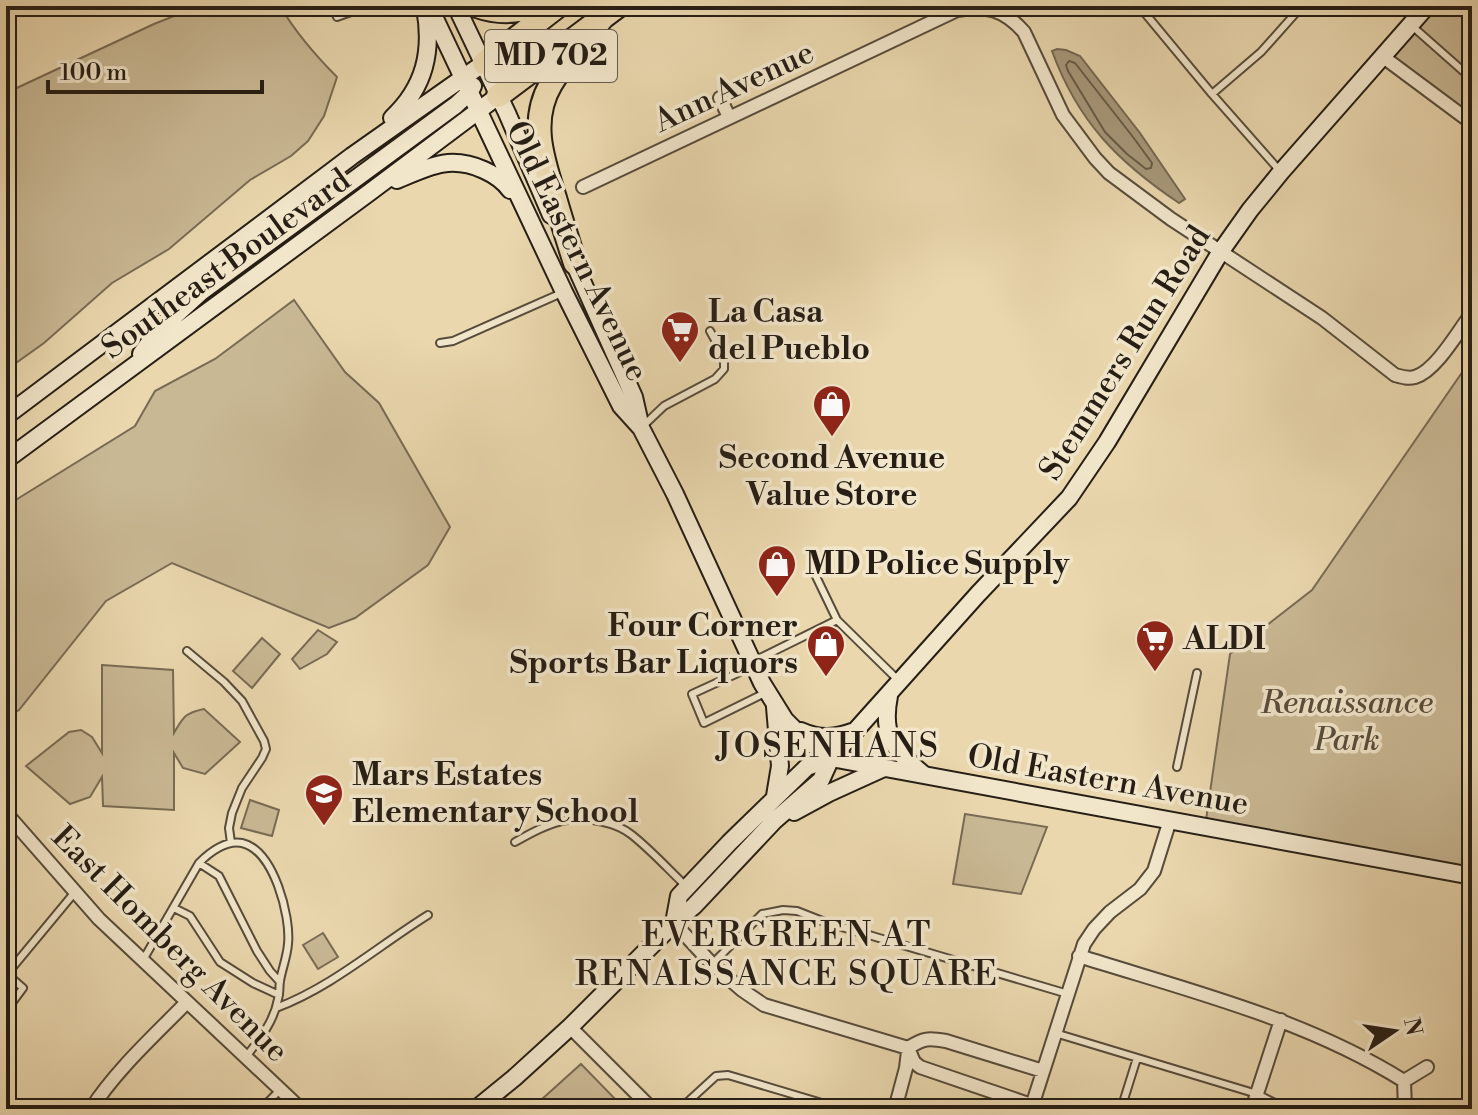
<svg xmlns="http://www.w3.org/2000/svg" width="1478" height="1115" viewBox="0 0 1478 1115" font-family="'Libre Bodoni',serif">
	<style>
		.green { fill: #c9b894; stroke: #786b54; stroke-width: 2 }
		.water { fill: #a7987a; stroke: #736752; stroke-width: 2 }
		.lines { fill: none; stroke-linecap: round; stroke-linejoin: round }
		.shore { stroke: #665b48; stroke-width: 2 }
		.lane-casing { stroke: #574c3b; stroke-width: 10 }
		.street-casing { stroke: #574c3b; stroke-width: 16 }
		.secondary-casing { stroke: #261e15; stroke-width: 20 }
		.highway-casing { stroke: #261e15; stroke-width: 26 }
		.lane { stroke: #f1e5ca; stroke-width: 6 }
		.street { stroke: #f1e5ca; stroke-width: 12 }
		.secondary { stroke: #f1e5ca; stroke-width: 16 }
		.highway { stroke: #ead7ae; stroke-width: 22 }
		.labels { text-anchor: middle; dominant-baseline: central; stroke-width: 7; stroke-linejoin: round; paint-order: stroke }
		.shield { fill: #f1e5ca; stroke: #635a4b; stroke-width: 2 }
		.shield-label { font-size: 30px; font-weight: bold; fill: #261e15 }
		.street-label { font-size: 32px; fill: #261e15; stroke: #f1e5ca }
		.poi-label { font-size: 32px; font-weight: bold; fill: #261e15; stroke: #f1e5ca; text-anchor: start }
		.park-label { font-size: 32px; font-style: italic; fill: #574c3b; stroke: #f1e5ca }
		.neighbourhood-label { font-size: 34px; letter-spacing: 2px; fill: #261e15; stroke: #f1e5ca }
	</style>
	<rect width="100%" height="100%" fill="#ead7ae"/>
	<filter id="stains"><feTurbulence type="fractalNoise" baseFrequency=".0025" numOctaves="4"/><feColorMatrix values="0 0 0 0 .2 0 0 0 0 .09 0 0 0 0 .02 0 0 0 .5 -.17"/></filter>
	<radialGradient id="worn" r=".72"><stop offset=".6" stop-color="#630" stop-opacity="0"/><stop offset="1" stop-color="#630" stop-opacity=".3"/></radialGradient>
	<path class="green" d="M199,6H280C296,33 315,55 337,77L324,116L308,141L291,156L250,180L169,249L112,283L44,343L6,370V93L154,24Z
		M1427,6H1472V123L1382,56Z
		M294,300L345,372L379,403L450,527L428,565L355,618L329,628L172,563L106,601L19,710L6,718V506L135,426L155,391L215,359Z
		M1472,358V875L1205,827L1230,654L1312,590Z
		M318,630L337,642L327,654L300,669L292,659Z
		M262,638L280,654L252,688L233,671Z
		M102,665L173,670L174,733C183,718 184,713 204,709L240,742L205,774L183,768L174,753V810L103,806L102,777L90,797L70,804L26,766L69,732L81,730L92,737L102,753Z
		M250,800L279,810L272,836L241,828Z
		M965,814L1047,827L1021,894L953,884Z
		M323,933L338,957L318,969L303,945Z
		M581,1064L622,1106L620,1109H531Z"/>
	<path class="water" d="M1057,49L1066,50L1080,56L1140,133L1185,199L1179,203C1118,162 1078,122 1052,51Z"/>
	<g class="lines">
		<path class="shore" d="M1069,61L1075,63L1133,137L1152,163L1151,168L1146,169L1127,154L1105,132L1068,71L1066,65Z"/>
		<g class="lane-casing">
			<path id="lane" d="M332,6L337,17L368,6
				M1139,6L1212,94L1279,170
				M1412,26L1472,79
				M1212,94L1261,52L1302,6
				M440,343L453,341L564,292
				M644,425L664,406L715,379L724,369V356L710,331
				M811,566L837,620
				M187,651L224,682L242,701L264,741L266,749L262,758L242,788L232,813L229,828L231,843
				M754,661L837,620L897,679
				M751,667L692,694L704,723L765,693
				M1177,767L1197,673
				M515,842C531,833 549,823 567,820C588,817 616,822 632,835C652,851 669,870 687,887
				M199,863L219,876L257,951L270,971L280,982
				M174,908L190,916L220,962L253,983L279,995
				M143,960L199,863C210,852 225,840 242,843C274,850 291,917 288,944C287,957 282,969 280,981C279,987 280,993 278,999C274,1022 259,1040 245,1058
				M713,963L762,914L783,910L797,911L825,922L1068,994
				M276,1008C332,987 378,946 428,915
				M6,1011L23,988L7,974L75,892
				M1055,1033L1257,1094L1287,1109
				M261,1109L280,1090
				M680,1109L716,1076L728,1075L842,1109
				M1121,1109L1137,1058"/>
		</g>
		<g class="street-casing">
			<path id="street" d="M1382,56L1472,123
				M720,98L729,117
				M583,187L957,10C986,5 1004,9 1024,32L1063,115L1095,158L1109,173L1171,219L1322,318L1395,375C1402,377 1408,379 1415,377C1436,371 1459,330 1472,313
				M6,813L99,919L301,1109
				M674,923L712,964L742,990L764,1005L908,1048C924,1038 928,1038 946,1041L1043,1071
				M1079,956C1190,991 1305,1019 1404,1081L1405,1109
				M570,1027L652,1109
				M908,1048L914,1062L920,1067L1043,1109
				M1404,1081L1427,1067
				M1032,1106L1084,944L1094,929L1110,912L1140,889L1154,871L1170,820
				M91,1109C117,1069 154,1036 187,1002
				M895,1109L906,1068L908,1051
				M1252,1109L1281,1020"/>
		</g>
		<g class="secondary-casing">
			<path id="secondary" d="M429,6L564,292L621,406L640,427
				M456,6L507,113L551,215
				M392,118C425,87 433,51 425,8
				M397,180C430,166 450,155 484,170C495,175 503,180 510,190
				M570,254L634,397L641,428L675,494L762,683L785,720L800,735L831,758L1472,876
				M141,354L157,332L201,292L456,105L470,92L473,86
				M6,416L352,156L484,63
				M6,460L370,192L498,96
				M889,696C881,736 894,750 923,774
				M775,707L780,766L775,796
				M801,731C821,740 835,738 855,731
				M794,812L829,793L884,768
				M674,923L679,896L729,843L807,767L831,758
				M476,1109L514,1078L570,1027L674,923L694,906L774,821L821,780L831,758L978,594L1069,498L1107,442L1221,251L1250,210L1281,172L1427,6"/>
		</g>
		<g class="highway-casing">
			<path id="highway" d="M477,6C497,13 515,13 534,6
				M484,63L558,6
				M498,96L618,6
				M575,263C568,241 561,219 555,198C543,160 529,121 551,84C565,60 586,38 604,16"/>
		</g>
		<use href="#lane" class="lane"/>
		<use href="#street" class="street"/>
		<use href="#secondary" class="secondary"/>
		<use href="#highway" class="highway"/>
	</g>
	<defs>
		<g id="supermarket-pin" transform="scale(2)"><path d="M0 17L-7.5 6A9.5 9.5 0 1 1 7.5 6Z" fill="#8f2418" stroke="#f1e5ca"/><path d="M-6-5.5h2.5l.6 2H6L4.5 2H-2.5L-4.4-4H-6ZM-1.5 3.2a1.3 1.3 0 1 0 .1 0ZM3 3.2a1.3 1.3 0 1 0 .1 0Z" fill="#fff"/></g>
		<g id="shop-pin" transform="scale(2)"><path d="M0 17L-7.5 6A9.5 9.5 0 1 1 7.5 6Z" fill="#8f2418" stroke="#f1e5ca"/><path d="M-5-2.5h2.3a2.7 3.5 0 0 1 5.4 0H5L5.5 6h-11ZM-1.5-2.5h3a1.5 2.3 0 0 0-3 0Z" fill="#fff"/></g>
		<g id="school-pin" transform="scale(2)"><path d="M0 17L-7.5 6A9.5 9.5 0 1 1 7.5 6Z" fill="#8f2418" stroke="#f1e5ca"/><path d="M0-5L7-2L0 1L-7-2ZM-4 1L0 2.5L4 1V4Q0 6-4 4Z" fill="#fff"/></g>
	</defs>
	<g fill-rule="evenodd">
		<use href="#supermarket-pin" x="680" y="330"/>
		<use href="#shop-pin" x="832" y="404"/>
		<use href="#shop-pin" x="777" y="564"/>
		<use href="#supermarket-pin" x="1155" y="639"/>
		<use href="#shop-pin" x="826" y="644"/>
		<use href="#school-pin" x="324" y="793"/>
	</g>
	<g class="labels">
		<rect class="shield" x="485" y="30" width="132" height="52" rx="6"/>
		<g class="shield-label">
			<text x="551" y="56">MD 702</text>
		</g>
		<g class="street-label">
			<text transform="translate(734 87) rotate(-25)">Ann Avenue</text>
			<text transform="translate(577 251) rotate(64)">Old Eastern Avenue</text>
			<text transform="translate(226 264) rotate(-36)">Southeast Boulevard</text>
			<text transform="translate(1125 353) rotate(-58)">Stemmers Run Road</text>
			<text transform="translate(1108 780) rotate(10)">Old Eastern Avenue</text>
			<text transform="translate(170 944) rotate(45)">East Homberg Avenue</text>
		</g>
		<g class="poi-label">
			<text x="708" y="312">La Casa<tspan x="708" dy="37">del Pueblo</tspan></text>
			<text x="832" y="458" text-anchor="middle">Second Avenue<tspan x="832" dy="37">Value Store</tspan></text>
			<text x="805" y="564">MD Police Supply</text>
			<text x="798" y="626" text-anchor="end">Four Corner<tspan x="798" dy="37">Sports Bar Liquors</tspan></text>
			<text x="1183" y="639">ALDI</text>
			<text x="352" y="775">Mars Estates<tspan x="352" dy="37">Elementary School</tspan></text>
		</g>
		<g class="park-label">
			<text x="1347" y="703">Renaissance<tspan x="1347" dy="37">Park</tspan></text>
		</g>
		<g class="neighbourhood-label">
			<text x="828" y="747">JOSENHANS</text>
			<text x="787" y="936">EVERGREEN AT<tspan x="787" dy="39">RENAISSANCE SQUARE</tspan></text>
		</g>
	</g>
	<rect width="1478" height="1115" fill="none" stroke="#ead7ae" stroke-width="32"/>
	<rect x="8" y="8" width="1462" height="1099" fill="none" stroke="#261e15" stroke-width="4"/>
	<rect x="16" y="16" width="1446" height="1083" fill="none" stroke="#261e15" stroke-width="2"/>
	<g transform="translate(1394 1031) rotate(77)" stroke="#f1e5ca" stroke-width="6" paint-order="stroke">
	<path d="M0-6L14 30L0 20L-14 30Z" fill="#261e15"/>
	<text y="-12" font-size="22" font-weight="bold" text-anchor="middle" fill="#261e15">N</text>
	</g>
	<path d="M48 80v12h214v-12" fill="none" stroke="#261e15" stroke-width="4"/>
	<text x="60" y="80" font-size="24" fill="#261e15" stroke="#f1e5ca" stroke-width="6" paint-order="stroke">100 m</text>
	<rect width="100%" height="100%" filter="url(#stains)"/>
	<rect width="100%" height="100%" fill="url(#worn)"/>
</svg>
